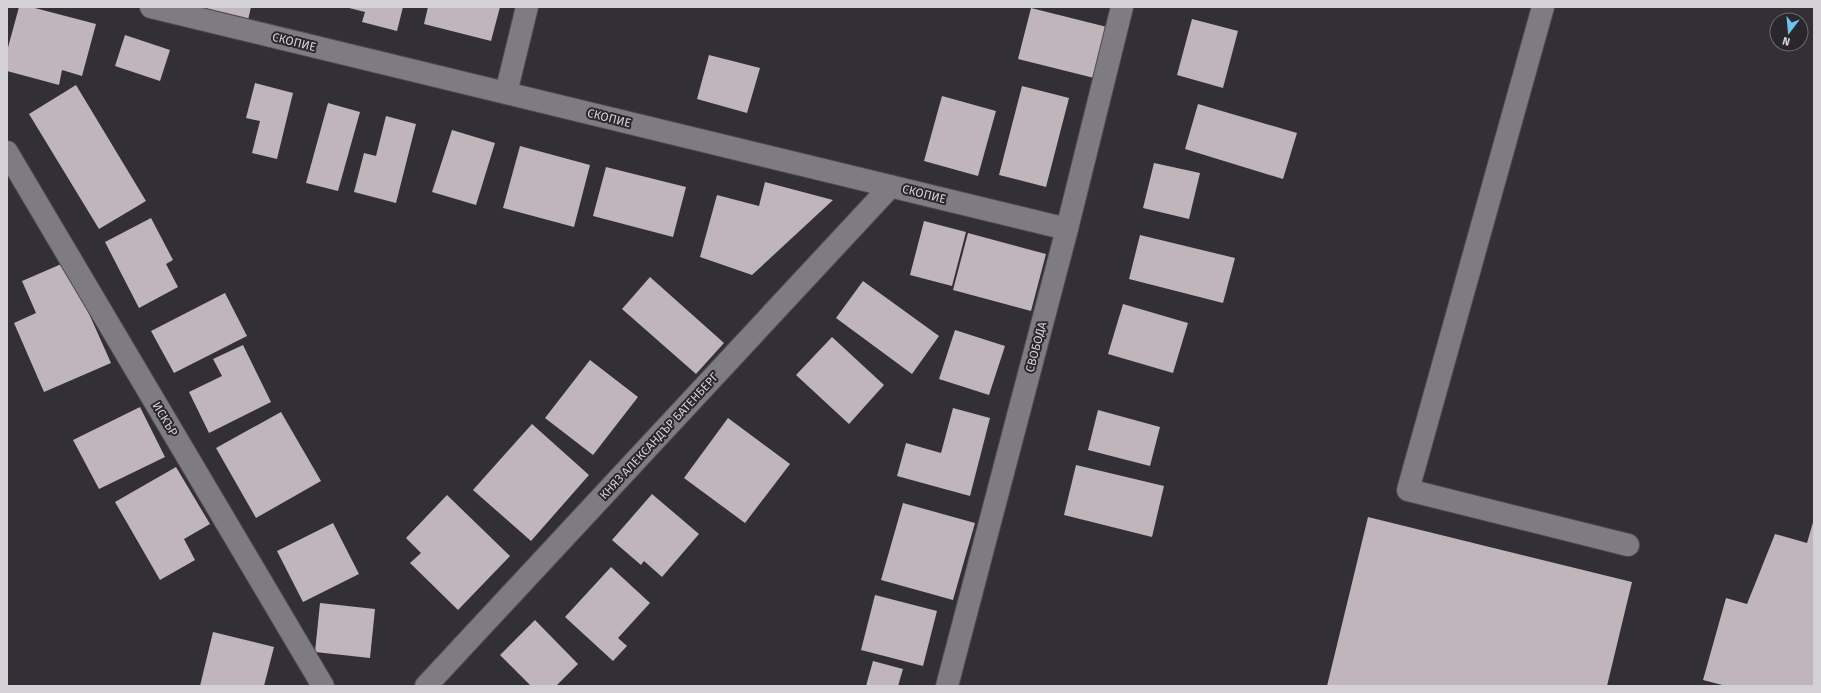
<svg xmlns="http://www.w3.org/2000/svg" width="1821" height="693" viewBox="0 0 1821 693" font-family="'Fira Sans',sans-serif">
	<style>
		.building { fill: #bfb5ba }
		.lines { fill: none; stroke-linecap: round; stroke-linejoin: round }
		.minor-casing { stroke: #4f4b51; stroke-width: 24 }
		.minor { stroke: #7f7b82; stroke-width: 22 }
		.labels { text-anchor: middle; dominant-baseline: central; stroke-width: 4; stroke-linejoin: round; paint-order: stroke }
		.street-label { font-size: 12px; fill: #d3d1d5; stroke: #29262c }
	</style>
	<rect width="100%" height="100%" fill="#332f36"/>
	<path class="building" d="M19,7H31L96,24L82,76L62,70L59,85L7,71V51Z
		M201,7H251L248,20Z
		M403,7L397,31L362,22L365,12L349,8Z
		M428,7H500L491,41L424,24Z
		M1031,8L1111,28L1098,79L1018,59Z
		M1192,19L1238,31L1223,88L1177,75Z
		M125,35L170,50L160,81L115,66Z
		M709,55L760,68L747,113L697,99Z
		M255,83L293,93L277,159L252,153L260,121L246,118Z
		M76,85L146,201L99,229L29,114Z
		M1022,86L1069,98L1046,187L999,175Z
		M942,96L996,111L978,176L924,161Z
		M328,103L360,112L338,191L306,183Z
		M1198,104L1297,133L1283,179L1185,149Z
		M386,116L416,124L396,203L354,192L364,153L376,156Z
		M452,130L495,143L476,205L432,192Z
		M520,146L590,165L574,227L503,208Z
		M1154,163L1200,173L1189,219L1143,208Z
		M606,167L686,187L673,237L593,216Z
		M765,182L833,200L752,275L700,257L717,195L759,206Z
		M151,218L173,260L166,264L178,287L139,308L105,242Z
		M924,221L966,232L952,286L910,275Z
		M968,233L1046,254L1031,311L953,290Z
		M1140,235L1235,258L1223,303L1129,279Z
		M66,262L111,363L44,392L14,323L36,313L22,281Z
		M650,277L724,343L696,374L622,309Z
		M863,281L939,336L912,374L836,318Z
		M225,293L247,336L174,373L151,331Z
		M1123,304L1188,323L1173,373L1108,354Z
		M955,330L1005,346L989,395L939,379Z
		M832,337L884,385L849,424L796,375Z
		M243,345L271,402L209,433L189,392L222,376L213,359Z
		M590,360L638,397L593,455L545,418Z
		M140,407L165,457L99,489L73,440Z
		M953,408L990,418L970,496L897,476L906,443L941,453Z
		M1098,410L1160,427L1150,466L1088,450Z
		M281,412L321,481L256,518L216,448Z
		M728,418L790,464L745,523L684,478Z
		M532,424L589,475L531,541L473,490Z
		M1076,465L1164,486L1152,537L1064,515Z
		M176,467L210,524L184,539L195,560L160,580L115,502Z
		M652,494L699,534L662,577L644,561L641,565L612,540Z
		M447,495L510,556L458,610L410,563L421,553L406,538Z
		M903,503L975,523L953,600L881,580Z
		M1368,517L1632,582L1607,686H1327Z
		M1814,519V686H1726L1703,680L1726,598L1747,604L1775,534L1807,543Z
		M333,523L359,574L303,602L277,551Z
		M611,567L650,603L618,638L627,646L613,661L565,617Z
		M875,595L937,611L923,666L861,650Z
		M320,603L375,609L370,658L315,652Z
		M535,620L578,664L556,686H531L500,655Z
		M213,632L274,647L264,686H200Z
		M873,661L903,669L898,686H866Z"/>
	<g class="lines">
		<g class="minor-casing">
			<path id="minor" d="M151,7L1067,229
				M1543,7L1408,490L1628,545
				M506,93L527,7
				M7,152L323,686
				M426,686L891,186
				M947,686L1067,229L1122,7"/>
		</g>
		<use href="#minor" class="minor"/>
	</g>
	<g class="labels">
		<g class="street-label">
			<text transform="translate(294 42) rotate(14)">СКОПИЕ</text>
			<text transform="translate(609 118) rotate(14)">СКОПИЕ</text>
			<text transform="translate(924 194) rotate(14)">СКОПИЕ</text>
			<text transform="translate(1036 347) rotate(-75)">СВОБОДА</text>
			<text transform="translate(165 419) rotate(59)">ИСКЪР</text>
			<text transform="translate(659 436) rotate(-47)">КНЯЗ АЛЕКСАНДЪР БАТЕНБЕРГ</text>
		</g>
	</g>
	<rect width="1821" height="693" fill="none" stroke="#d3d1d5" stroke-width="16"/>
	<g transform="translate(1789 32) rotate(196)"><circle r="19" fill="#29262c" stroke="#6d6a70"/>
	<path d="M0-3L7 15L0 10L-7 15Z" fill="#6bc3f2"/>
	<text y="-6" font-size="11" font-weight="bold" text-anchor="middle" fill="#d3d1d5">N</text>
	</g>
</svg>
